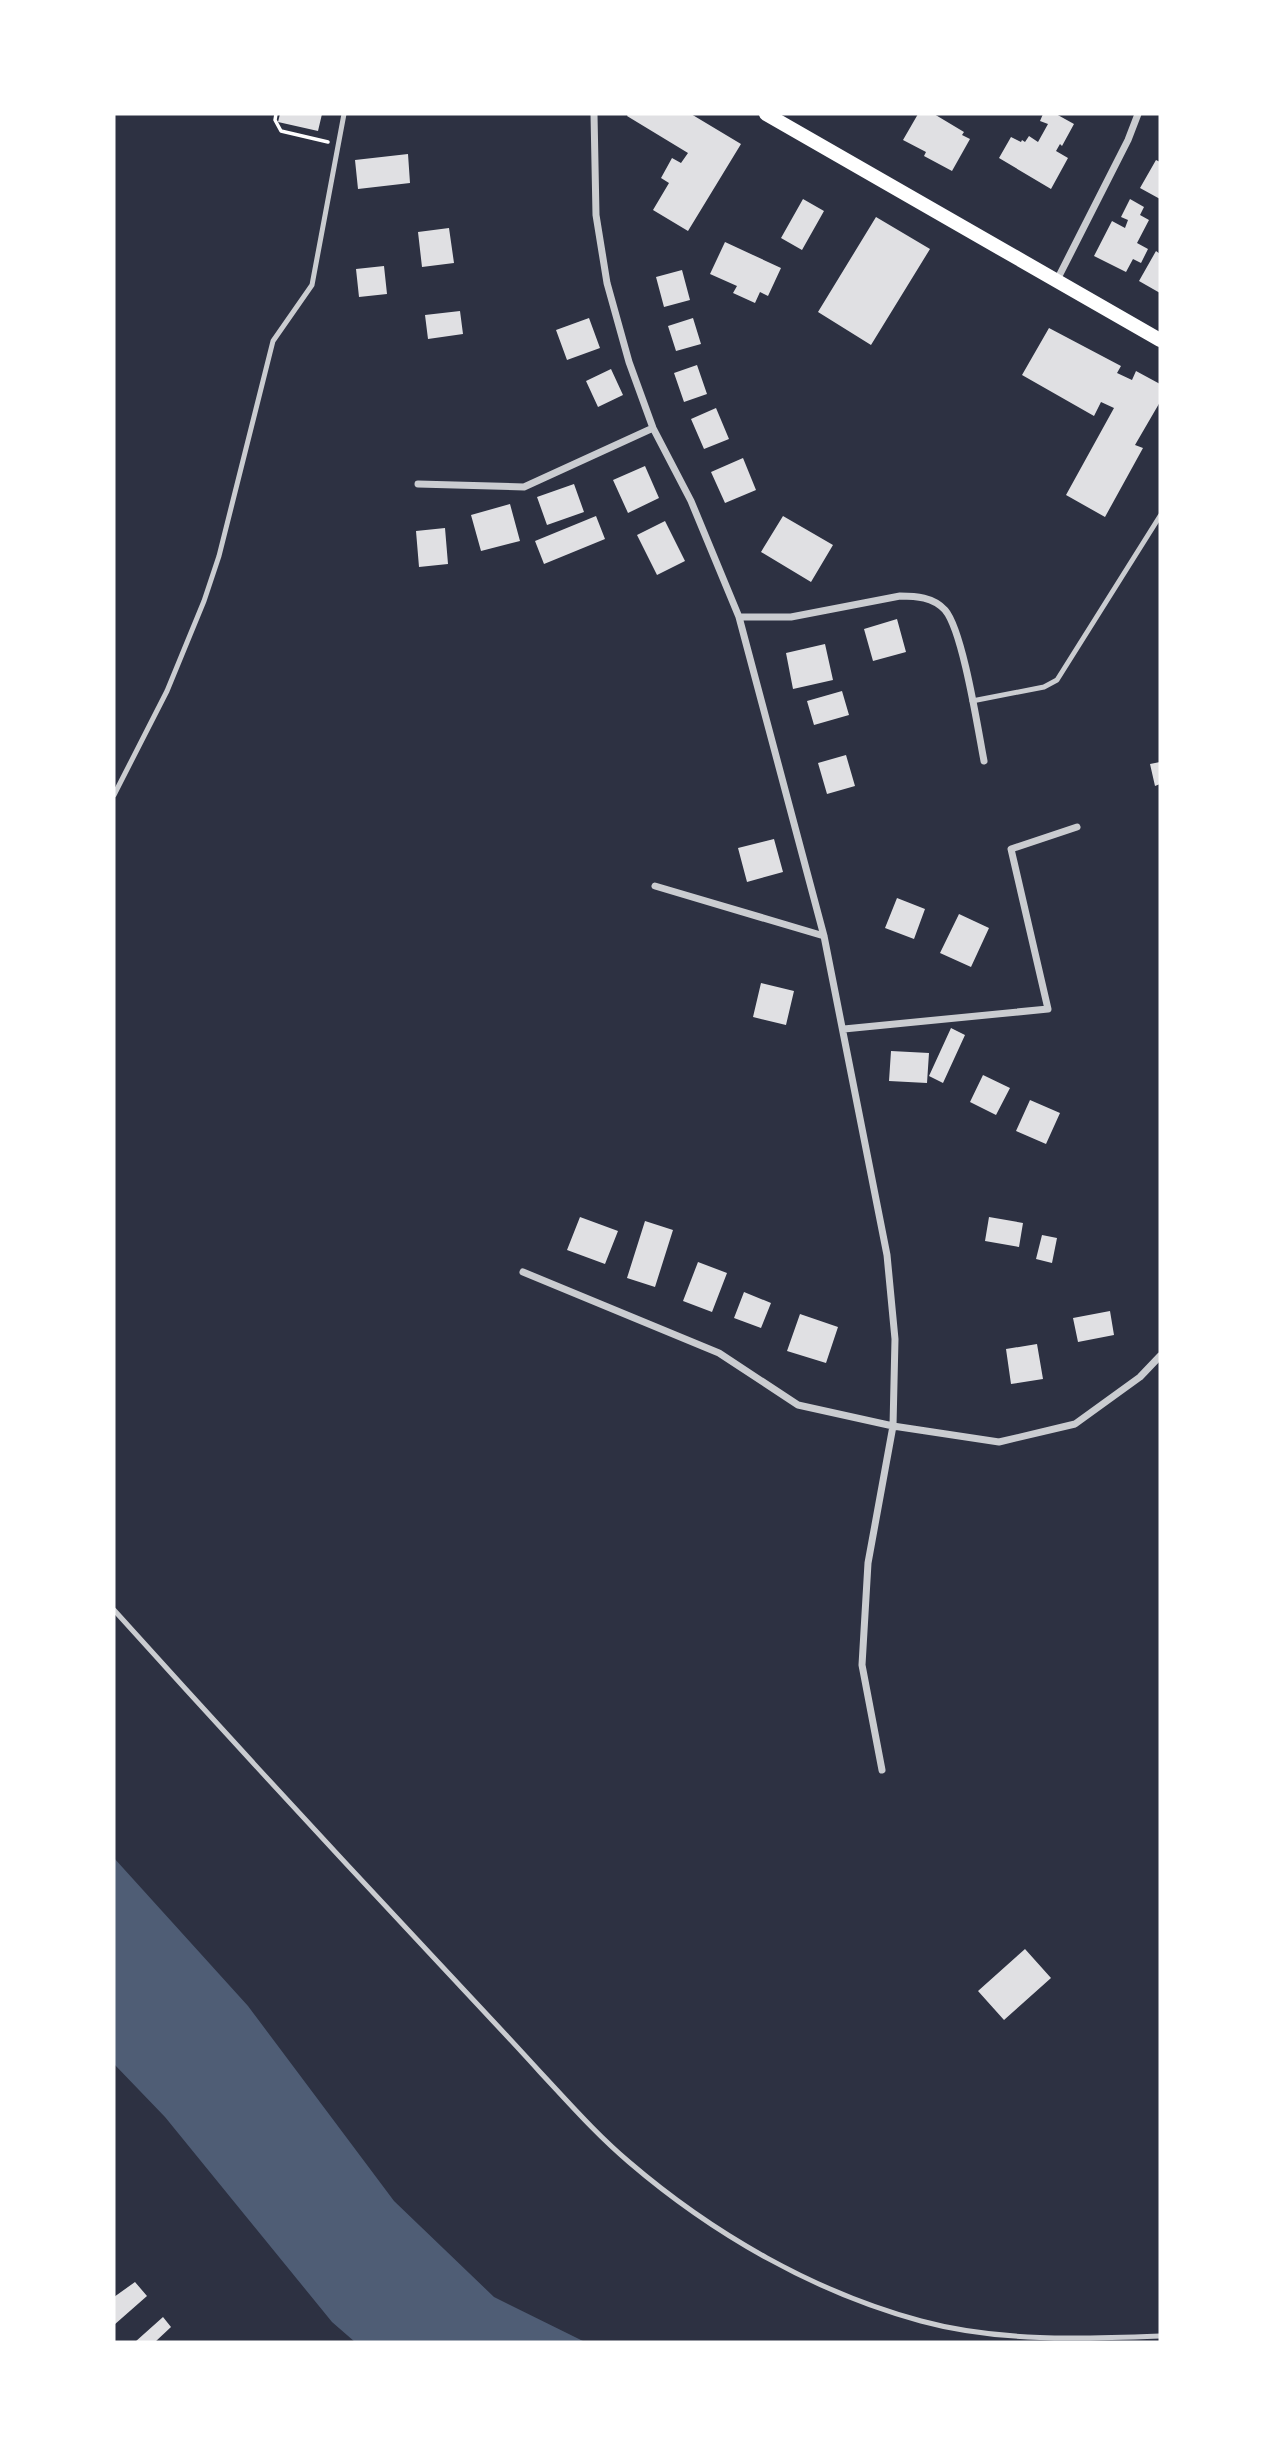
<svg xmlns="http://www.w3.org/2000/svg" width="1274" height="2456" viewBox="0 0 1274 2456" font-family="Inter,sans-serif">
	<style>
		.water { fill: #4f5d75 }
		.building { fill: #e0e0e3 }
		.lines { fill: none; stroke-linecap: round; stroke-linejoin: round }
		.path { stroke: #fff; stroke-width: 3.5 }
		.service { stroke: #caccd0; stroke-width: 5 }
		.minor { stroke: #caccd0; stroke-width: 7 }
		.secondary { stroke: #fff; stroke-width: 14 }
	</style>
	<rect width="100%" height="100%" fill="#2d3142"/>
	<path class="water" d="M114,1858L248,2006L394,2201L494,2297L585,2342H355L332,2322L165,2117L114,2064Z"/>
	<path class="building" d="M280,114H322L318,131L278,122Z
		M628,114H691L741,144L688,231L653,210L669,183L661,178L672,158L681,163L688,153L627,116Z
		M918,114H934L964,132L962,135L970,139L952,171L924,156L926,152L903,140Z
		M1043,114H1056L1074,124L1062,146L1060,144L1056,151L1068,158L1051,189L999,158L1011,137L1021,142L1022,140L1025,142L1029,136L1038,142L1048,124L1040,121Z
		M408,154L410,183L358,189L355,160Z
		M1156,160L1160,162V199L1140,188Z
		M803,199L824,211L802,250L781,238Z
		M1130,199L1144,207L1140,215L1149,220L1137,243L1148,249L1141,263L1133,259L1126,272L1094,256L1112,221L1125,228L1128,220L1121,217Z
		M876,217L930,249L871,345L818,312Z
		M449,228L454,263L422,267L418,232Z
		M725,242L781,268L768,296L760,292L755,303L733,293L737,286L710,274Z
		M1156,251L1160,254V293L1139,281Z
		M384,266L387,294L359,297L356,269Z
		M682,270L690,300L664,307L656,277Z
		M460,311L463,334L428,339L425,315Z
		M589,318L600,348L567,360L556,330Z
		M693,318L701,344L676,351L668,326Z
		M1049,328L1121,366L1117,373L1132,380L1136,371L1160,384V402L1135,445L1143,448L1105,517L1066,495L1114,408L1101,402L1094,416L1022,375Z
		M697,365L707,394L684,402L674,373Z
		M611,369L623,395L598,407L586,381Z
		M716,408L729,439L704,449L691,419Z
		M743,458L756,490L725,503L711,472Z
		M645,466L659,498L628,513L613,480Z
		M574,484L584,512L547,525L537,497Z
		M510,504L520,541L481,551L471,515Z
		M596,516L605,539L544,564L535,541Z
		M783,516L833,545L811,582L761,552Z
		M665,521L685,561L657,575L637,535Z
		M445,528L448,564L419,567L416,531Z
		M897,619L906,652L873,661L864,629Z
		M825,644L833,680L793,689L786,653Z
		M842,691L849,715L814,725L807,701Z
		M846,755L855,786L827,794L818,763Z
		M1160,762V784L1155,786L1150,764Z
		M774,839L783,872L747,882L738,848Z
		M897,898L925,909L914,939L885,928Z
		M959,914L989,928L971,967L940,953Z
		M761,983L794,991L786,1025L753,1017Z
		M951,1028L965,1035L943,1083L929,1076Z
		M891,1051L929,1053L927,1083L889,1081Z
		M983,1075L1010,1088L996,1115L970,1102Z
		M1030,1100L1060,1113L1046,1144L1016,1131Z
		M580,1217L618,1231L605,1264L567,1250Z
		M989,1217L1023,1223L1019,1247L985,1241Z
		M645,1221L673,1230L655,1287L627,1278Z
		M1042,1235L1057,1238L1052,1263L1036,1259Z
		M698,1262L727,1273L712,1312L683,1301Z
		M744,1292L771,1303L761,1328L734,1318Z
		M1110,1311L1114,1335L1078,1342L1073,1318Z
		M800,1314L838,1327L826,1363L787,1351Z
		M1037,1344L1043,1379L1011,1384L1006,1349Z
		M1025,1949L1051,1978L1004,2020L978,1991Z
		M135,2282L147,2296L114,2325V2297Z
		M163,2317L171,2327L155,2342H135Z"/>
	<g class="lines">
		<path class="path" d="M276,114L275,120L281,131L328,142"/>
		<path class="service" d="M972,701L1044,687L1057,680L1160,516
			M114,795L167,691L204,601L219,556L273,341L312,285L344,114
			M114,1610C215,1722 318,1834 422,1945C461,1987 501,2029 540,2072C569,2103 597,2135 629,2162C713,2234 814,2292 921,2321C998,2342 1081,2339 1160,2336"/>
		<path class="minor" d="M594,114L596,215L607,283L629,362L653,428L691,501L739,617L824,936L887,1255L895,1339L893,1426L868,1563L862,1665L882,1770
			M1057,280L1128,140L1138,114
			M418,484L524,487L653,428
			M739,617H791L900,596C916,596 933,597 945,610C963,631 978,730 984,761
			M655,886L824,936
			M844,1029L1048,1009L1011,849L1077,827
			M523,1272L719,1353L798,1405L893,1426L999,1442L1075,1424L1140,1377L1160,1356"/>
		<path class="secondary" d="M766,114L1160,340"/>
	</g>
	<rect width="1274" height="2456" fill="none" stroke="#ffffff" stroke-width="231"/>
</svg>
